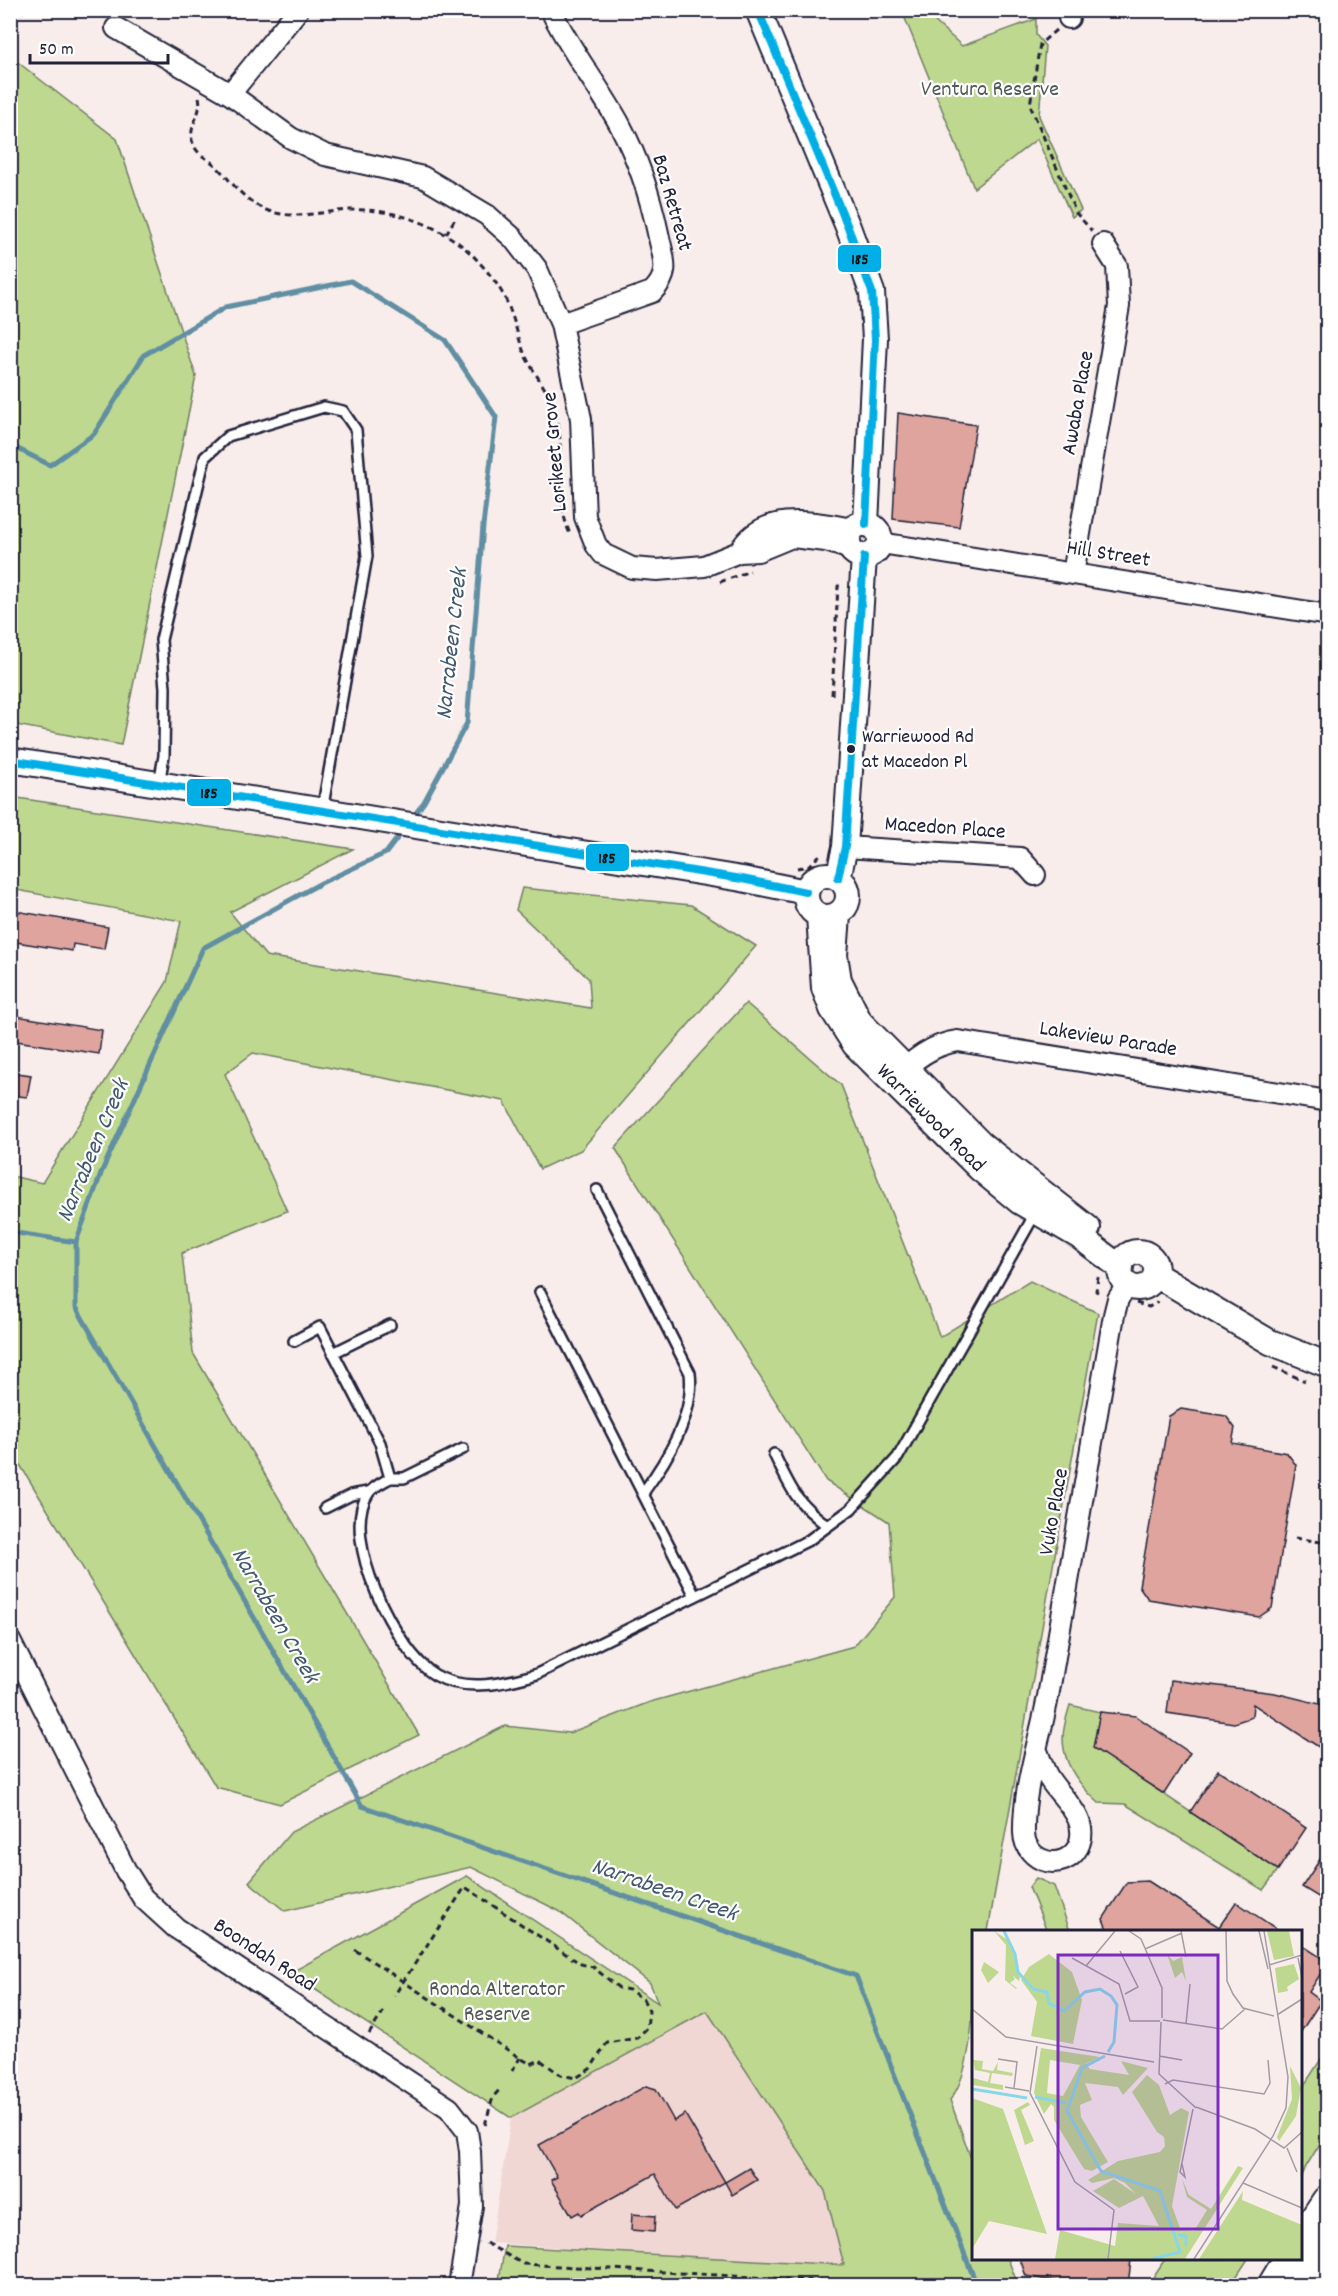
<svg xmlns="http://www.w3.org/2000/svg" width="1338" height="2296" viewBox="0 0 1338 2296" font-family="Dekko,sans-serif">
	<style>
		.built { fill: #f0d7d4 }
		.green { fill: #bfd88f; stroke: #707d65; stroke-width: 1.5 }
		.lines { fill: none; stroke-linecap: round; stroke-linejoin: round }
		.stream { stroke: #608ea2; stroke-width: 5 }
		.building { fill: #dea49d; stroke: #22223b; stroke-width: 1.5 }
		.service-casing { stroke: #22223b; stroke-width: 14 }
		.minor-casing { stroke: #22223b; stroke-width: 24 }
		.tertiary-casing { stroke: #22223b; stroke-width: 28 }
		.trunk-casing { stroke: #22223b; stroke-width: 36 }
		.path { stroke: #22223b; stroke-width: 3; stroke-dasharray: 6 4.5; stroke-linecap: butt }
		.service { stroke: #fff; stroke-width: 9 }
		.minor { stroke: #fff; stroke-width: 20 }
		.tertiary { stroke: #fff; stroke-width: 24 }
		.trunk { stroke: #fff; stroke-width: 32 }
		.bus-1-casing { stroke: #fff; stroke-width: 12 }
		.bus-1 { stroke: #02aee6; stroke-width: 8 }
		.bus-dot { fill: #22223b; stroke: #fff; stroke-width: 2 }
		.labels { text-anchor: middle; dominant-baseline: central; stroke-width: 4.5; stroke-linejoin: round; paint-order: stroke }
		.bus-label { font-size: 20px; fill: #22223b; stroke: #fff; text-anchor: start }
		.park-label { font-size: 22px; fill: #515954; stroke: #fff }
		.street-label { font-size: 22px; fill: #22223b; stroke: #fff }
		.water-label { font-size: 24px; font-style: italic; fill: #41586f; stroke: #fff }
		.inset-river { fill: none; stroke: #89d6e7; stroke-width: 3 }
		.inset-road { fill: none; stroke: #a29ca5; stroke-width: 1.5 }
		.view { fill: #7b2cbf; fill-opacity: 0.15; stroke: #7b2cbf; stroke-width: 3 }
		.inset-edge { fill: none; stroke: #22223b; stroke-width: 3 }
		.line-badge { stroke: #fff; stroke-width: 2 }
		.pale-badge-label { font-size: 16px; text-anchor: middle; font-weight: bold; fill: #111 }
	</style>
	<rect width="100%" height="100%" fill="#f8edeb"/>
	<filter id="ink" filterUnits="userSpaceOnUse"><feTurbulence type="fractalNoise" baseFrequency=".0167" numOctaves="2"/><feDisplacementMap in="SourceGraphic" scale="12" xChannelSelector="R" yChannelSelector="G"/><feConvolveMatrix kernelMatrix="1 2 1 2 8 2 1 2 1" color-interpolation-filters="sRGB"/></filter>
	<g filter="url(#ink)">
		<path class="built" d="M707,2011L825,2191L844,2266L491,2243L511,2118Z"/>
		<path class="green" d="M902,11H923L962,46L1036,19V35L1045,46L1039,116L1081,210L1072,217L1037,139L974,188Z
			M11,57L117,139L196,376L121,745L11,724Z
			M11,797L353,849L230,912L266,956L591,1008L589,979L516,910L522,888L691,905L756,946L581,1150L540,1169L504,1101L253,1053L225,1074L287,1211L182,1253L193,1353L419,1735L280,1804L216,1787L11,1450V1176L42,1183L167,982L181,921L11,889Z
			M746,1003L841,1085L940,1337L1030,1281L1098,1313L988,1931L974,1932C973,1977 978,2065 950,2100L973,2164L974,2258L1008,2259L1018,2285H498L505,2246L844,2265L825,2191L707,2011L511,2118L290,1973L467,1876L658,2003L650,1983L559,1911L471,1867L285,1911L249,1882L291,1832L505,1726L569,1733L650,1702L854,1646L895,1597L889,1522L826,1481L615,1148Z
			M1070,1705L1100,1712L1094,1748L1278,1870L1263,1890L1125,1804L1099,1803C1081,1787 1063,1764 1063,1738C1063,1727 1067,1715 1070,1705Z
			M1036,1878L1054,1886L1070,1931H1047L1029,1887Z
			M1327,2050V2132L1301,2175V2090Z
			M1165,2259V2258L1248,2259L1231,2285H1148Z"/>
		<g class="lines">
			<path class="stream" d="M10,445L50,465L94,434L144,355L226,307L351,281L445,340L496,417L483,526L467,723L424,802L411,820
				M402,832L386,853L321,883L203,948L102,1171L76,1242V1307L362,1806L856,1976L977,2286
				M10,1232L76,1242"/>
		</g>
		<path class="building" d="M898,413L976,425L959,527L893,519Z
			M10,910L108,927L104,949L73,944L72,951L10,941Z
			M10,1015L102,1030L99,1054L10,1040Z
			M10,1072L31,1075L27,1097L10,1095Z
			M1181,1409L1226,1416L1235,1428L1232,1443L1287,1453L1296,1465L1272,1608L1259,1617L1148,1599L1139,1586L1169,1416Z
			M1171,1680L1275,1693L1328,1706V1753L1253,1704L1252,1717L1234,1723L1167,1713Z
			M1100,1712L1136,1716L1190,1753L1164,1794L1093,1748Z
			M1218,1770L1306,1828L1278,1870L1190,1812Z
			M1328,1847V1903L1302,1887Z
			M1148,1881L1219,1927L1236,1902L1281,1932H1108L1103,1919L1127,1882Z
			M1300,1944L1328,1962L1309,1992L1321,2001L1300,2033Z
			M646,2086L656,2089L674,2121L685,2114L725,2182L675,2210L655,2174L581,2215L579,2212L572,2216L551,2180L557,2177L539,2145Z
			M749,2168L757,2180L732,2195L725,2182Z
			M632,2214L655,2216L654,2232L631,2230Z
			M1020,2259H1131L1128,2286H1082L1026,2276Z"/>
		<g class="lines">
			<g class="service-casing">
				<path id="service" d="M159,783L164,756L165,688L161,640L205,457L228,436L324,407L343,411L356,430L367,556L322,811
					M597,1190L690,1373C695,1415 667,1460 643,1493
					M540,1292L695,1596
					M294,1341L320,1327L380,1443L390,1478C383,1482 372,1487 368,1494C339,1537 396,1652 435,1675C466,1693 506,1683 537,1674L809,1540L851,1509L898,1457L1036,1212
					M333,1353L390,1325
					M774,1454C791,1489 796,1503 828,1526
					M390,1478H404L463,1449
					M325,1508L351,1495L368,1492"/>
			</g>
			<g class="minor-casing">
				<path id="minor" d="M551,10C570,51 599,86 620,125C638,159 650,195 658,233C663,258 672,273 652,292L561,324
					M1069,18V10
					M116,28L230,94L291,138L325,155L423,177L487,215L513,238L537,269L561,324L581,419L585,517L596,545L603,554L632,568L657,570L704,566L739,552L758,551L792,537L826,541L851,549
					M230,94L298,10
					M881,543L1328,615
					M739,552C763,510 812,522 852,529
					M1073,574L1119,306L1117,266L1103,244
					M845,847L1020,858L1035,875
					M896,1077C913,1060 933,1044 958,1041L1328,1101
					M10,1641L126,1871L143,1898L176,1928L449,2108L467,2131L470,2151L472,2206L459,2286
					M1037,1751C1041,1761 1044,1772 1050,1780C1063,1800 1091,1820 1078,1847C1064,1873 1025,1863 1024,1833C1023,1785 1041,1738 1049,1691C1071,1566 1092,1441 1114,1315L1118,1299L1127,1285"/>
			</g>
			<g class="tertiary-casing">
				<path id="tertiary" d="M758,10L848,227L872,292L875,339L866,524
					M848 540a16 16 0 1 1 32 0a16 16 0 1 1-32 0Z
					M10,760L742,879L806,892
					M806 896a21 21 0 1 1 42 0a21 21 0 1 1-42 0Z
					M838,878L845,847L864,557
					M838,915L835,955L839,980L860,1022L981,1144L1088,1228
					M819,916L824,988L832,1009L855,1045L980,1169L1020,1202L1080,1237L1121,1268
					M1120 1270a18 18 0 1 1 36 0a18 18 0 1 1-36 0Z
					M1156,1275L1270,1342L1328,1365"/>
			</g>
			<g class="trunk-casing">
				<path id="trunk" d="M1300,2244L1328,2202
					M1274,2286L1291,2258
					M1304,2286L1328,2249"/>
			</g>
			<path class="path" d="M1056,30L1040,44L1030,105L1076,213L1092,231
				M199,97C203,113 189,124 192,140C196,157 210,158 219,169C235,186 244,200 266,210C295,221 322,211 351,210C396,208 448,227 478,261C491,275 504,292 510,310C516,325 519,342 526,357C536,377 552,395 557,418C565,456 554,498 570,534
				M446,234L456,217
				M720,582L750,571
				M832,695L838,586H842
				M797,868L808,866L821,854
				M1098,1277L1096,1291L1101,1293
				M1136,1303L1149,1307L1158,1302
				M1273,1367L1305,1381
				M1295,1538L1328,1543
				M355,1950L520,2058L531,2064L540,2060L561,2075L576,2078L590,2069L607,2043L637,2038L647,2028L649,2011L643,1999L629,1990L619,1988L593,1967L581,1964L465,1887L403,1982L394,1996
				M369,2034L383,2012
				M512,2071L520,2058
				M485,2125L493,2097L500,2089
				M486,2243L523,2264L909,2286"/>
			<use href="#service" class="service"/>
			<use href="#minor" class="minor"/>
			<use href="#tertiary" class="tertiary"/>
			<use href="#trunk" class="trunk"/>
			<g class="bus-1-casing">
				<path id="bus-1" d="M758,10L848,227L872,292L875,339L866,524
					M10,760L742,879L806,892
					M838,878L845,847L864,557"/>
			</g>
			<use href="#bus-1" class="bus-1"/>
		</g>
	</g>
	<circle class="bus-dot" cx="851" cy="749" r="5"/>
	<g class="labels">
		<g class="bus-label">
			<text x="862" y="738">Warriewood Rd<tspan x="862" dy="25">at Macedon Pl</tspan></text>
		</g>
		<g class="park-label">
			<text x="990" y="90">Ventura Reserve</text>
			<text x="497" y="1990">Ronda Alterator<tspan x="497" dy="25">Reserve</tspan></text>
		</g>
		<g class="street-label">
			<text transform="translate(671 203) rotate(74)">Baz Retreat</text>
			<text transform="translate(1079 403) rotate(-80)">Awaba Place</text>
			<text transform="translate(556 452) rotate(-95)">Lorikeet Grove</text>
			<text transform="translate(1108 555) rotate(9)">Hill Street</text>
			<text transform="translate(945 829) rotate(4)">Macedon Place</text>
			<text transform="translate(1108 1040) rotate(9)">Lakeview Parade</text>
			<text transform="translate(930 1119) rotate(45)">Warriewood Road</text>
			<text transform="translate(1055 1512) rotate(-80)">Vuko Place</text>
			<text transform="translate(264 1956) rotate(33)">Boondah Road</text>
		</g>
		<g class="water-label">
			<text transform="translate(453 644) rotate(-84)">Narrabeen Creek</text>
			<text transform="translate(94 1151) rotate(-67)">Narrabeen Creek</text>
			<text transform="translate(274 1616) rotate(60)">Narrabeen Creek</text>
			<text transform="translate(664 1891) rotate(19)">Narrabeen Creek</text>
		</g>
	</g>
	<g transform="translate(972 1930)">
		<rect width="330" height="330" fill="#f8edeb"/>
		<path d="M22,1L36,10L42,25L48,47L47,51L40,45L43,49L38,53L45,58L44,59L33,50L34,15ZM295,1H317L322,26L302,30ZM77,24L100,42L110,70L101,114L59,106L65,72L49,50L57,37ZM195,24L201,31L210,27L214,51L210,42L203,48ZM12,32L27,42L16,53L9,40ZM322,34L327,49L315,57L316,61L306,63L303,38ZM69,118L128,127L114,134L118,139L157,145L149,131L176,138L151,165L146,157L113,153L120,170L108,175L109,187L136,232L120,241L112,239L82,190V177L79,174L72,184L62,163ZM78,130L108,135L91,166L75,163ZM1,130L11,131L10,139L21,141L26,132L25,140L41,143L40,146L20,143L18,153L31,155V160L1,155V148L16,152L18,143L3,140ZM318,136L329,158L324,186L307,211L305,207L320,169ZM175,145L187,155L198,185L209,178L217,182L200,276L208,298L222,301L235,280L215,267L210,249L217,265L239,279L266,236L271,238L213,329H83L88,300L143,316L146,293L187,296L171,266L147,278L121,261L142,249L164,264L153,253L142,248L120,253L116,250L146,231L188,222L193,216L192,207L185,202L160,162ZM0,168L31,179L75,304L17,291L0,319ZM56,172L58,175L49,180L62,211L53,215L42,180ZM271,261L270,270L330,295V329H227Z" fill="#bfd88f" fill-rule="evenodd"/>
		<path class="inset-river" d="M32,1L43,24L46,42L61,59L75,62L77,73L92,81L113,62L128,59L139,66L145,75L142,112L136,122M133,126L110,138L95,181L129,241L188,261L208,322L179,329M0,159L55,168M63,167L94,173M206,305L214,306V316"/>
		<path class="inset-road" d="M157,1L169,9L190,58V88M209,1L214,27M254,1L255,51L261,64L271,78L302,86M287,1L296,39M173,19L210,3M148,21L166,57L153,64M100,28L147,54L158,91H188M326,28L330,47M297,35L330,25M114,36L143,1M0,79L34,107L182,132M305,85L330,69M191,90L250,99L273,79M189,92L187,144L224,178L221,175M214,94L218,54M65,116L58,163L103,252L142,280L136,329M187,126L210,130M26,129L45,132L42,158M193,154L201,150L292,164L298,153L296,130M33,157L57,161M224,177L283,199L312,218L330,202M315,218L325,242M210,234L213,247L208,242L221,179M271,253L330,278M222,329L301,206L314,178L316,147L292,1"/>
		<path class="view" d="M86,25H246V299H86Z"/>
		<rect width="330" height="330" class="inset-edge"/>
	</g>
	<g class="line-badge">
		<rect x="837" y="244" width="45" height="29" rx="6" fill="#02aee6"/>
		<rect x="186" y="778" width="46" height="29" rx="6" fill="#02aee6"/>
		<rect x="585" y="843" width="45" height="29" rx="6" fill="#02aee6"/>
	</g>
	<g class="pale-badge-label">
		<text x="860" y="264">185</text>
		<text x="209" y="798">185</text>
		<text x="607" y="863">185</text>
	</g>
	<rect width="1338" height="2296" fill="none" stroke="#fff" stroke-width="36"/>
	<rect x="18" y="18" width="1302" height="2260" fill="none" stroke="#22223b" stroke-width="2" filter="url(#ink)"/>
	<path d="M30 54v9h138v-9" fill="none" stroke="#22223b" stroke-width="3"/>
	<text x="39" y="54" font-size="18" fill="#22223b" stroke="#ffffff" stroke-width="4.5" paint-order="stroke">50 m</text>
</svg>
